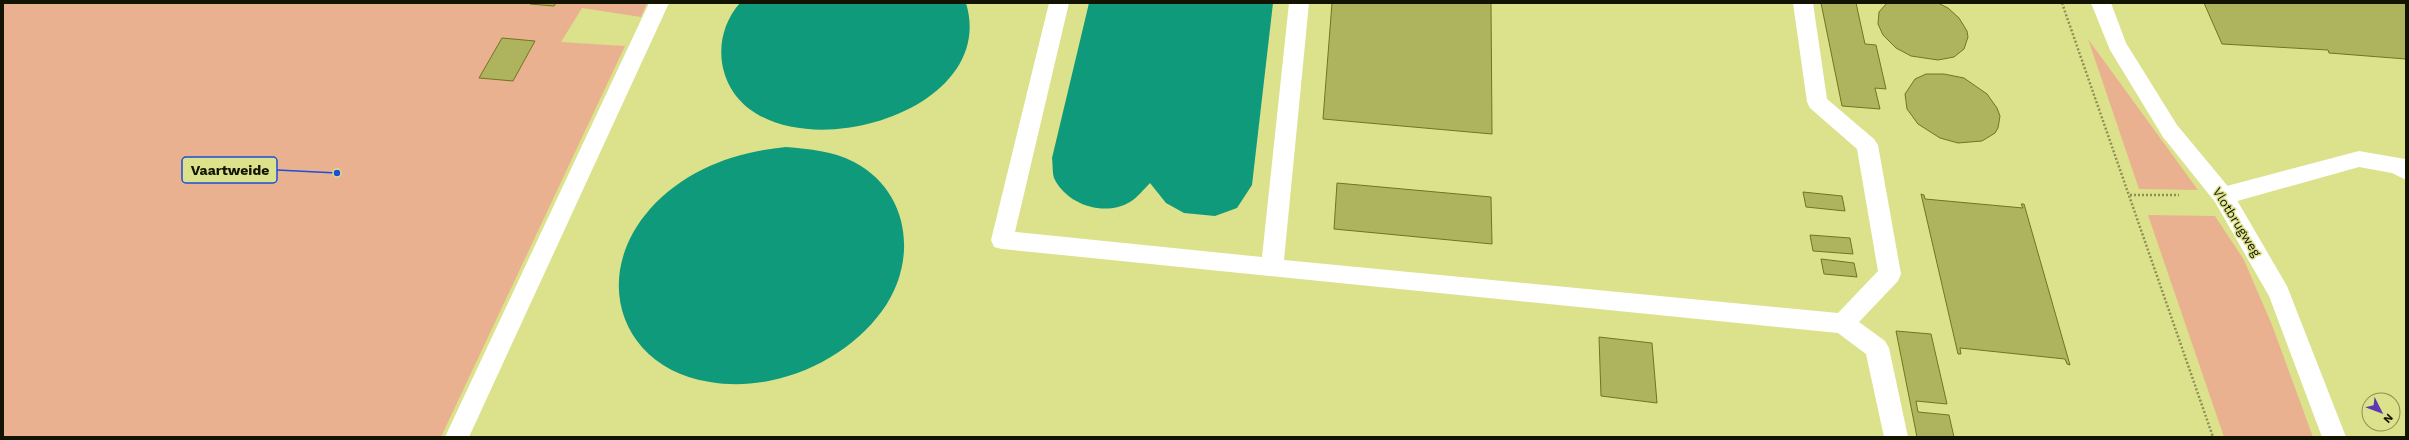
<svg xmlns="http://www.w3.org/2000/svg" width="2409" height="440" viewBox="0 0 2409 440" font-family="'Work Sans',sans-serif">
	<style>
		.green { fill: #e9b18f }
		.water { fill: #0f9a7b }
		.building { fill: #aeb35e; stroke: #72751a }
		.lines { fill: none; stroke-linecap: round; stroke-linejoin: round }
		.path { stroke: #8c9054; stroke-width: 2.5; stroke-dasharray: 2 2; stroke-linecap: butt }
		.service { fill: #fff; fill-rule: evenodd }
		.minor { fill: #fff; fill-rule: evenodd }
		.labels { text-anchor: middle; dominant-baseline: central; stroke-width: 3; stroke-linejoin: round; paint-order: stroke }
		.street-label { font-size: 13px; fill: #121300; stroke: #dce28b }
		.leader { fill: none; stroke: #1d4ed8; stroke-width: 1.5 }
		.callout-dot { fill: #1d4ed8; stroke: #dce28b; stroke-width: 1.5 }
		.callout { fill: #dce28b; stroke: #1d4ed8; stroke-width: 1.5 }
		.callout-label { font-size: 14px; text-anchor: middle; font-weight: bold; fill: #121300 }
	</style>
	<rect width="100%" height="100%" fill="#dce28b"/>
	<path class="green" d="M3,3H647L641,17L582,8L561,42L625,46L441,437H3Z
		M2088,39L2198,190L2139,189Z
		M2148,215L2215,216L2244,260L2272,325L2313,437H2224Z"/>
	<path class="water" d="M740,3H966C1003,125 749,182 723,68C718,45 724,21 740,3Z
		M1089,3H1273L1252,185L1237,208L1215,216L1184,213L1166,203L1150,183C1144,189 1137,198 1130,202C1105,217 1068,205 1055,180C1052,175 1053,165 1052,158Z
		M786,147C810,149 833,151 854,162C911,192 918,262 882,311C845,362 773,393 710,382C620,368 590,277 650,209C686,169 735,152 786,147Z"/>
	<path class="building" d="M531,3H556L554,6L530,4Z
		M1332,3H1491L1492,134L1323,119Z
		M1821,3H1856L1865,44L1876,45L1886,89L1875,88L1880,109L1842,106Z
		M1887,3H1938L1948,8L1959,18L1967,31L1968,37L1964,49L1954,57L1938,60L1911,56L1896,48L1883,35L1878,24L1879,12Z
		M2204,3H2406V59L2329,53L2328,50L2222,44Z
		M502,38L535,41L513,81L479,78Z
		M1926,74H1944L1964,78L1987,94L1997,108L2000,116L1998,128L1995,133L1982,141L1958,143L1940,138L1918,124L1907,109L1905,94L1915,79Z
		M1337,183L1491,197L1492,244L1334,229Z
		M1803,192L1842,196L1845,211L1806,207Z
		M1921,194L1924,195L1925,199L2023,208L2021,204H2024L2070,365L2067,364L2065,359L1960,348L1961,354H1958Z
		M1810,235L1850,238L1853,254L1813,251Z
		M1821,259L1854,263L1857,277L1824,274Z
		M1896,331L1931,334L1947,404L1916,401L1918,412L1949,415L1954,437H1917Z
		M1599,337L1652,343L1657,403L1601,396Z"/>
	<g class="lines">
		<path class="path" d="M2062,3L2213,437
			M2130,195H2179"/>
		<path class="service" d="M1049,3H1069L1015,232L1262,257L1289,3H1309L1284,260L1838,313L1878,271L1857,149L1810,108L1807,102L1793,3H1813L1827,99L1874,139L1878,145L1901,274L1898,281L1859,322L1885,341L1889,348L1908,437H1884L1866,354L1838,333L1002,249L994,247L991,240Z
			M2359,151L2405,159L2406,180L2392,173L2359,167L2223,205L2215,202L2212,196L2215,190L2223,187Z"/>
		<path class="minor" d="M649,3H669L469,437H445Z
			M2091,3H2111L2126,43L2177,125L2231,190L2287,286L2346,437H2322L2269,296L2215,202L2163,137L2110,50Z"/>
	</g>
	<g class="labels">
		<g class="street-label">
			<text transform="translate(2237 222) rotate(58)">Vlotbrugweg</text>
		</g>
	</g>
	<path class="leader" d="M337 173L277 170"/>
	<circle class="callout-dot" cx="337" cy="173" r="4"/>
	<rect class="callout" x="182" y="157" width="95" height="26" rx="4"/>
	<g class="callout-label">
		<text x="230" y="175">Vaartweide</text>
	</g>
	<rect width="2409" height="440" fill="none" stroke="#121300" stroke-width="8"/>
	<g transform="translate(2381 412) rotate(132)"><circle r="19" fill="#dce28b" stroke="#8b8f53"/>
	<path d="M0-3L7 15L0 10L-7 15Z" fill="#5d38b0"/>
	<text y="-6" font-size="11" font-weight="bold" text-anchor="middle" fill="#121300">N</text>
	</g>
</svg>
